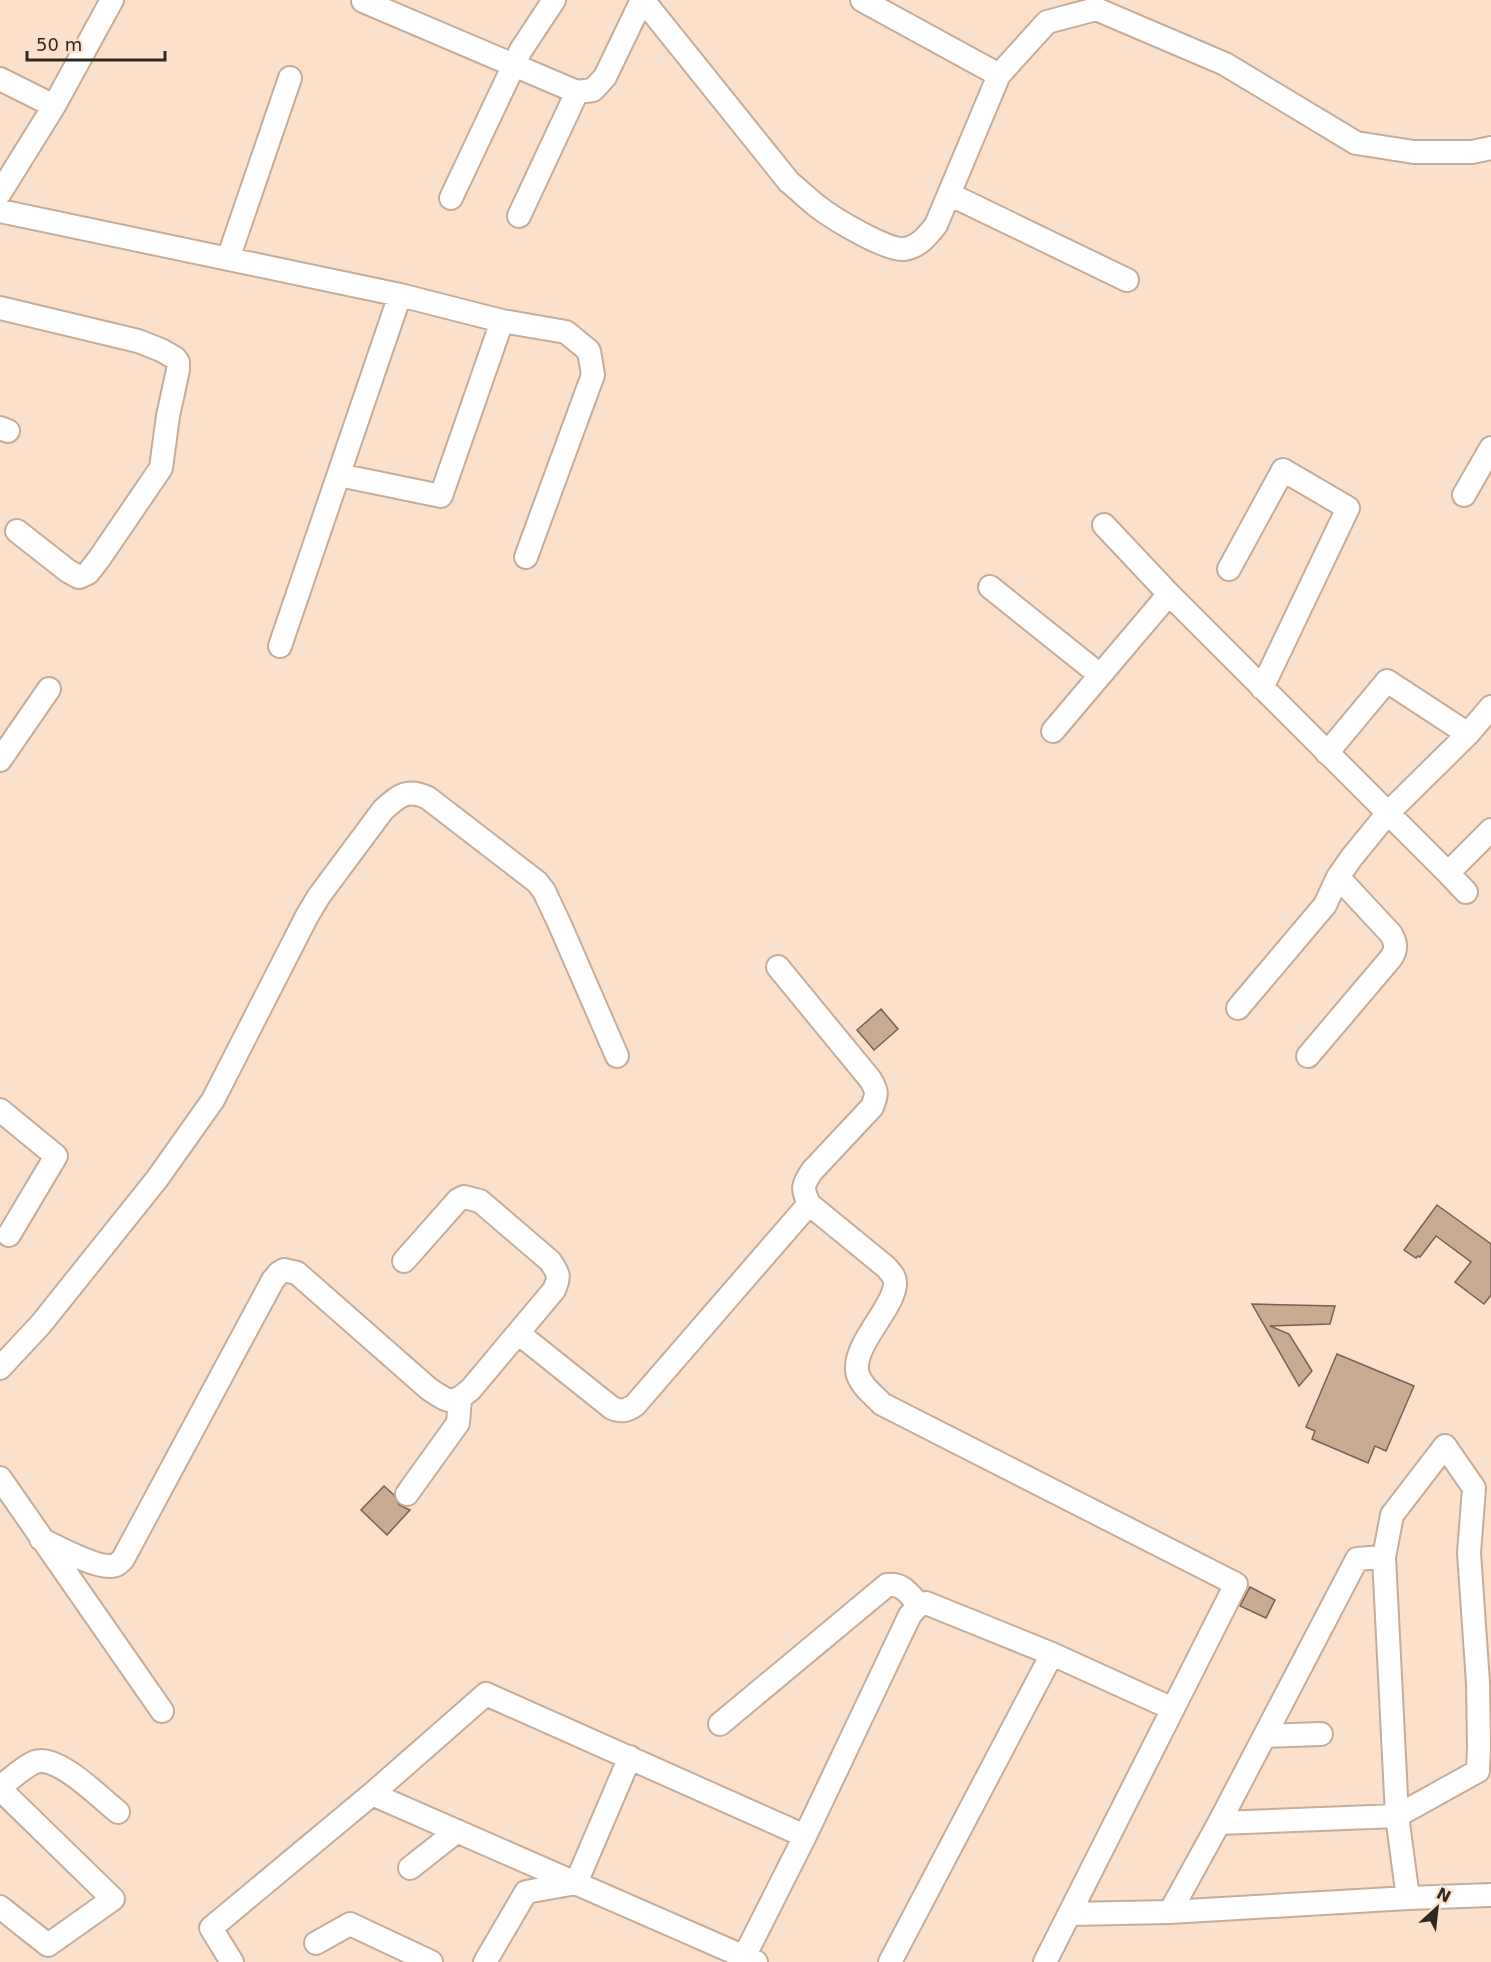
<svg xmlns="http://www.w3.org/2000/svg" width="1491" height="1962" viewBox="0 0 1491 1962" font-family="'DejaVu Sans',sans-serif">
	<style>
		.building { fill: #c9ab91; stroke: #786250; stroke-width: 1.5 }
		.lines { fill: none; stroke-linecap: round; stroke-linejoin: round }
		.minor-casing { stroke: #c5ad99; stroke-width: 26 }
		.minor { stroke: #fff; stroke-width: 22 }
	</style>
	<rect width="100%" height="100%" fill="#fbe1cc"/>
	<path class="building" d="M881,1009L898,1029L874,1050L857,1030Z
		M1437,1205L1491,1244V1295L1484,1304L1455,1282L1471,1262L1436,1236L1420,1257L1418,1256L1416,1258L1404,1250Z
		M1252,1304L1335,1306L1330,1324L1270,1326L1289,1334L1312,1371L1299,1386Z
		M1337,1354L1414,1386L1386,1451L1375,1446L1368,1463L1312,1439L1315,1431L1306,1427Z
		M384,1486L394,1495L399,1505L410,1510L387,1535L361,1510Z
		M1250,1587L1275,1600L1266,1618L1240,1606Z"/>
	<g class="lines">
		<g class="minor-casing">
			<path id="minor" d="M643,0L789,182C799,190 808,199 817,206C832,218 887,251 904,249C919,247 928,235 936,225L999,75
				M862,0L999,75L1047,22L1096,9L1225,64L1356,143L1414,152H1472L1491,148
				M363,1L577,92L593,90L605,77L642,0
				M0,79L54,106
				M0,193L54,106L112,0
				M949,194L1127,280
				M451,198L521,50L554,0
				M0,211L400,295L502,321L566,332L589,351L593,375L526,557
				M519,216L577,92
				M228,259L290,78
				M0,308L138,341L161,350L175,358L178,362V370L168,416L161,468L99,559L88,573L79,577L68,571L17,531
				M0,428L8,431
				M339,475L441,496L502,321
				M1464,495L1491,448
				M1104,525L1169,594
				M1229,569L1283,470L1348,508L1262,688
				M990,587L1100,675
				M280,646L400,295
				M1053,731L1169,594L1448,873L1491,830
				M1327,753L1387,681L1468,734
				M0,760L49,689
				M1448,873L1466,892
				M778,967L870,1079C878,1092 877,1094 872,1107L812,1171C802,1186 802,1188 809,1204L886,1267C890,1272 895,1276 895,1282C897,1306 849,1347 858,1375C862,1387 874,1395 882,1404L1236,1584L1045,1962
				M1238,1008L1325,905L1338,877L1352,857L1388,813L1468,734L1491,707
				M1308,1056L1391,958C1397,949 1396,943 1391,934L1338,877
				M0,1110L56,1156L9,1235
				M518,1333L612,1408C622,1412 626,1411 635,1405L809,1204
				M0,1368L41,1324L157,1179L213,1100L307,916L319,896L383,810C399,795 408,788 428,798L537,882L544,891L560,925L617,1056
				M0,1478L162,1711
				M407,1494L458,1423L460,1399
				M41,1539C57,1547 94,1567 111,1566C117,1566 119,1563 123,1559L273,1280L279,1273L284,1270L297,1273L429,1389C449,1402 452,1406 471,1389L554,1290C560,1276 559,1274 550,1261L480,1201L464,1197L458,1200L404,1261
				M720,1724L887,1585C903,1583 909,1594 919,1605
				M1265,1736L1321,1734
				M0,1787C11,1779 23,1767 35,1762C58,1754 100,1798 118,1812
				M0,1789L113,1899L48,1945L0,1907
				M1219,1823L1397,1816L1478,1771L1479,1747L1478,1683L1469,1553L1474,1488L1445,1446L1392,1515L1384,1557
				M410,1868L457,1831
				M1408,1898L1491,1895
				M1069,1914L1170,1912L1408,1898L1397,1816L1384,1557L1357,1559L1219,1823L1170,1912
				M316,1943L350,1924L431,1962
				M744,1957L805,1836
				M232,1962L211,1928L372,1794
				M485,1962L526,1892L576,1883L630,1757
				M756,1962L372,1794L486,1694L805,1836L910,1615L919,1605L926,1603L1052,1654L1173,1709
				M890,1962L1052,1654"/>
		</g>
		<use href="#minor" class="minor"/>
	</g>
	<g transform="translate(1437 1908) rotate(27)" stroke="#fbe1cc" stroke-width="4.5" paint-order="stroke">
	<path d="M0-4.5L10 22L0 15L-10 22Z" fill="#312820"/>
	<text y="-9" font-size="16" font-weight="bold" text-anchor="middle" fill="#312820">N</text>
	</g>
	<path d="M27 51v9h138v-9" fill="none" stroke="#312820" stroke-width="3"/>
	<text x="36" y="51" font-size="18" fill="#312820" stroke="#fbe1cc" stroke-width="4.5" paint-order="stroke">50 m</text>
</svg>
